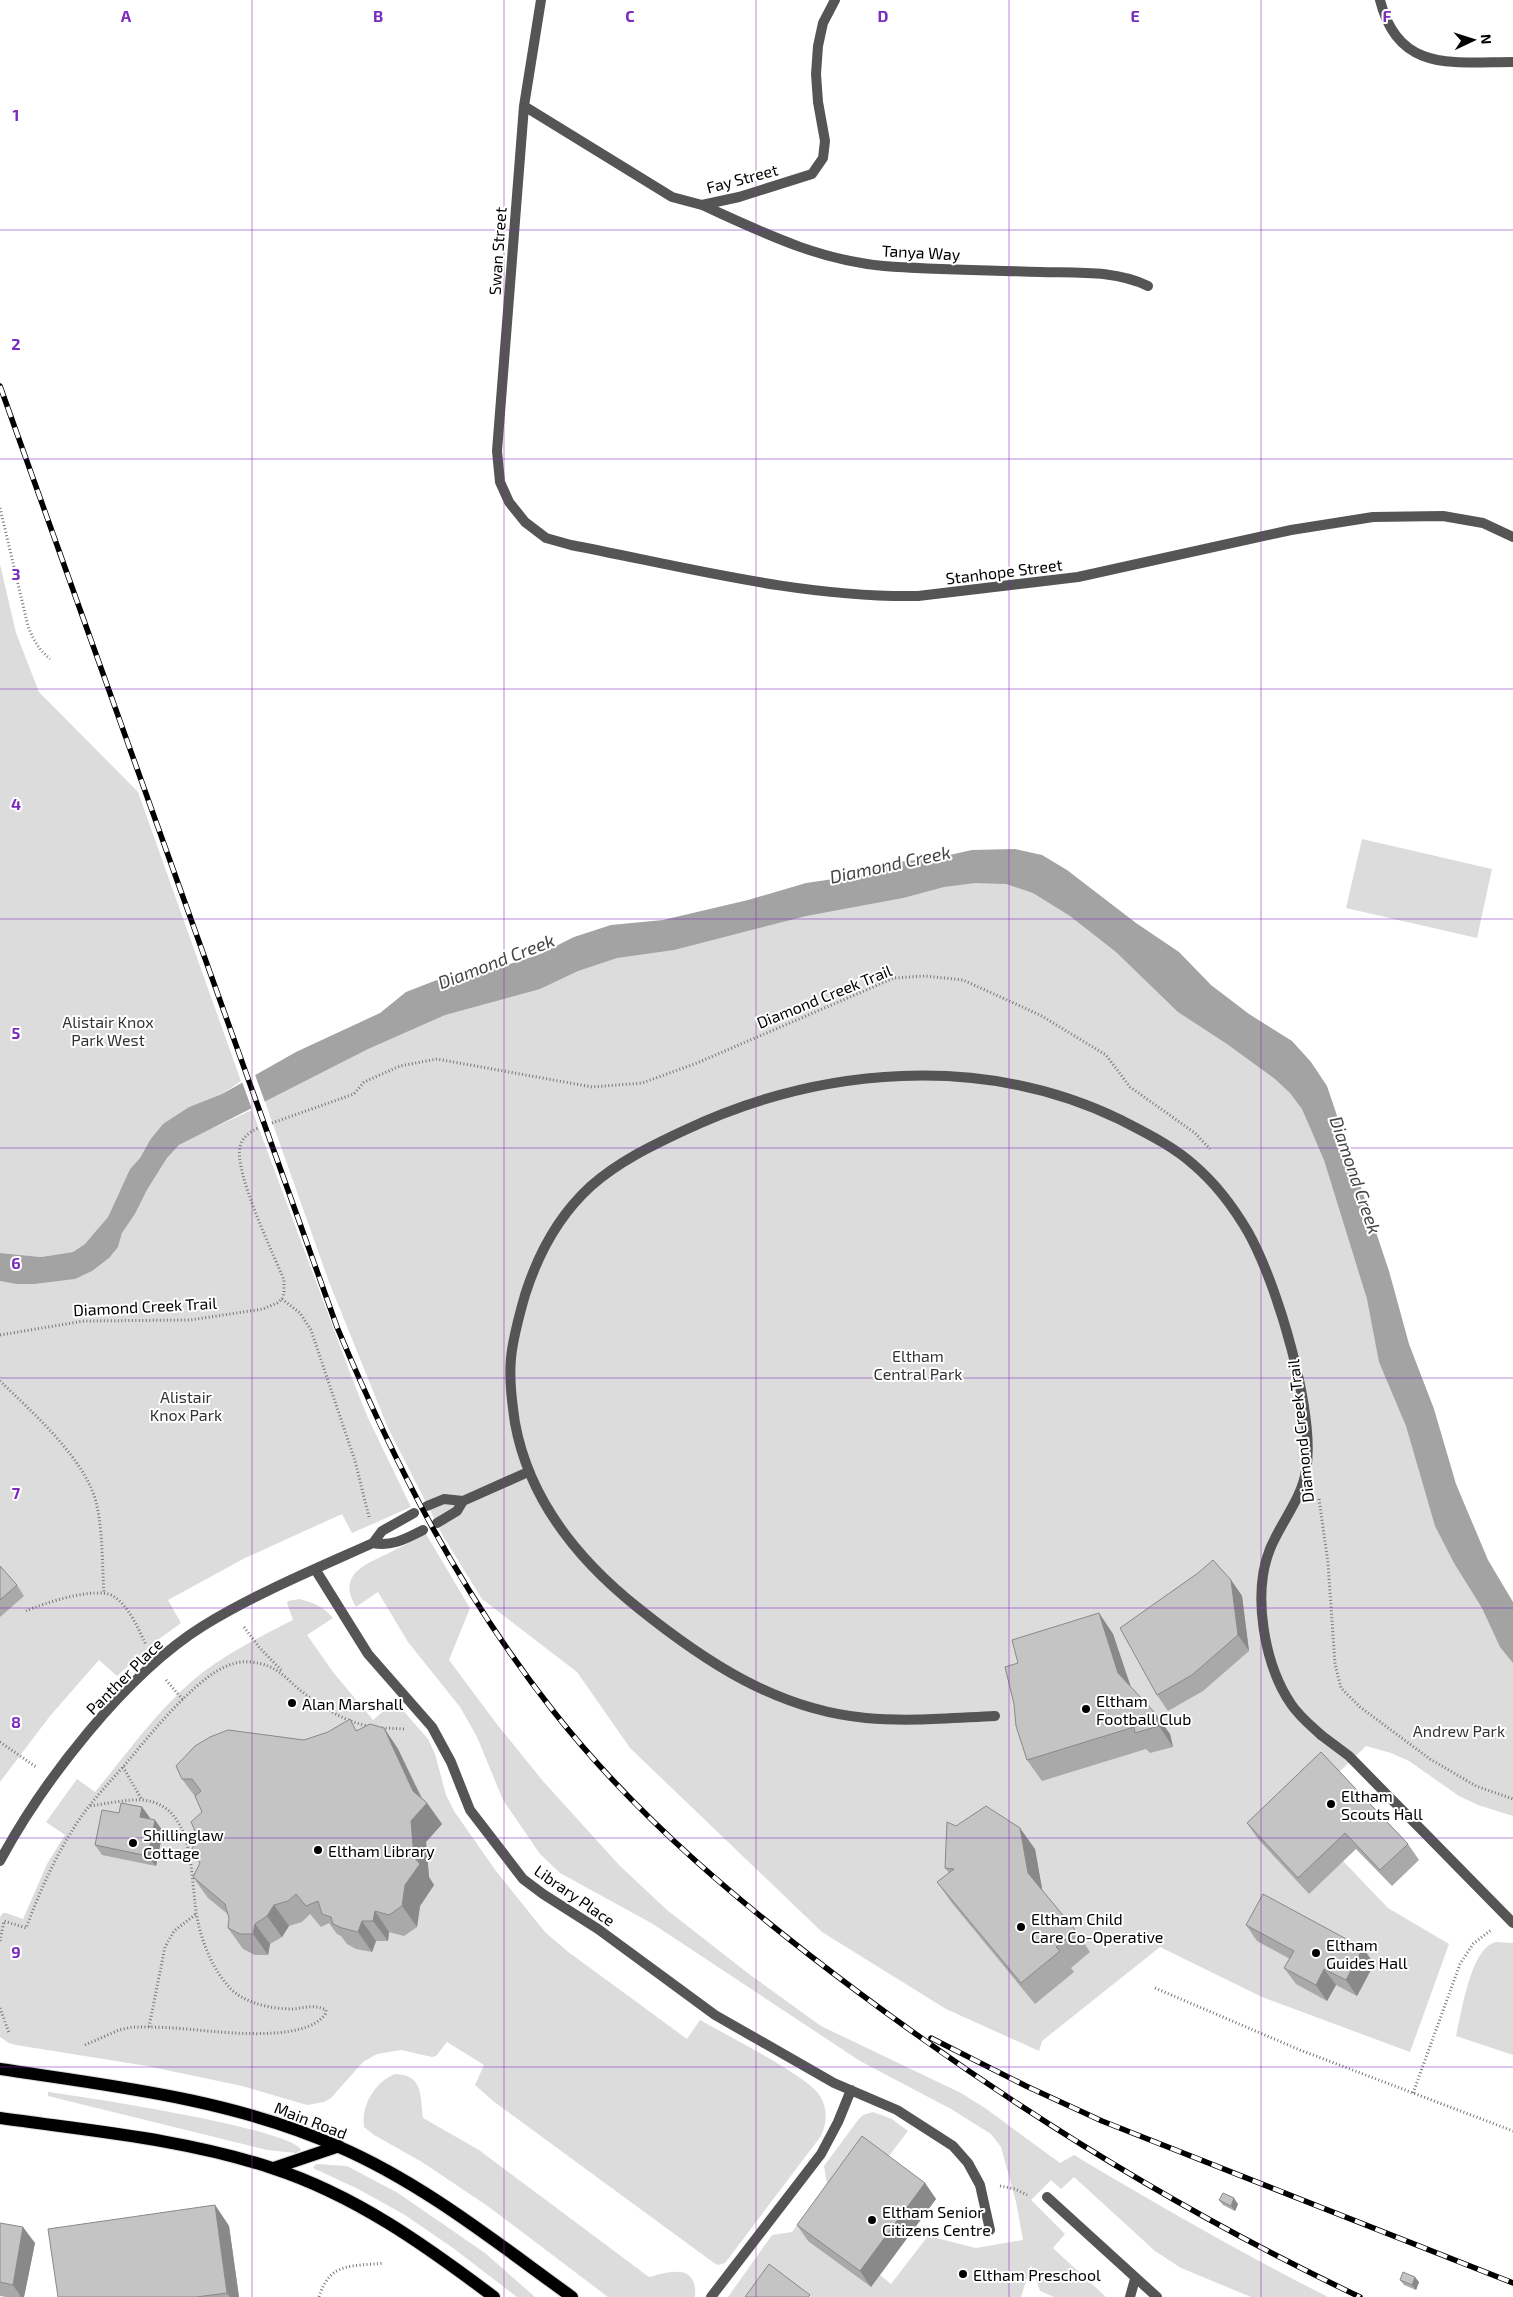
<svg xmlns="http://www.w3.org/2000/svg" width="1513" height="2297" viewBox="0 0 1513 2297" font-family="'Exo 2',sans-serif">
	<style>
		.green { fill: #dcdcdc }
		.water { fill: #a3a3a3 }
		.pier { fill: #fff }
		.lines { fill: none; stroke-linecap: round; stroke-linejoin: round }
		.primary-casing { stroke: #dbdbdb; stroke-width: 14 }
		.path { stroke: #777; stroke-width: 3; stroke-dasharray: 1 2.5; stroke-linecap: butt }
		.lane { stroke: #555; stroke-width: 10 }
		.street { stroke: #555; stroke-width: 10 }
		.primary { stroke: #000; stroke-width: 12 }
		.rail-casing { stroke: #000; stroke-width: 5.5 }
		.rail { stroke: #fff; stroke-width: 4; stroke-dasharray: 11; stroke-linecap: butt }
		.wall { fill: #a9a9a9 }
		.shaded-wall { fill: #898989 }
		.building { fill: #c4c4c4; stroke: #898989 }
		.grid { fill: none; stroke: #7b2cbf; stroke-width: 1; stroke-opacity: 0.55 }
		.poi-dot { fill: #000; stroke: #fff; stroke-width: 2 }
		.labels { text-anchor: middle; dominant-baseline: central; stroke-width: 4; stroke-linejoin: round; paint-order: stroke }
		.street-label { font-size: 16px; fill: #000; stroke: #fff }
		.park-label { font-size: 16px; fill: #333; stroke: #fff }
		.poi-label { font-size: 16px; fill: #000; stroke: #fff; text-anchor: start }
		.water-label { font-size: 18px; font-style: italic; fill: #444; stroke: #fff }
		.grid-label { font-size: 16px; text-anchor: middle; font-weight: bold; fill: #7b2cbf; stroke: #fff; stroke-width: 4; stroke-linejoin: round; paint-order: stroke }
	</style>
	<rect width="100%" height="100%" fill="#fff"/>
	<path class="green" d="M0,564L16,633L39,692L138,792L241,1081L222,1094L189,1107L150,1140L140,1158L130,1169L108,1217L86,1244L73,1252L41,1257L0,1253Z
		M1362,839L1492,869L1477,938L1346,908Z
		M1024,873L1315,1108L1395,1353L1513,1634V1816L1478,1805L1459,1796L1409,1761L1391,1753L1366,1746L1297,1813L1388,1908L1449,1944L1410,2052L1262,1997L1160,1947L1042,2041L1039,2051L946,2009L822,1932L630,1748L577,1672L482,1599L443,1536L388,1428L329,1282L259,1085L594,940Z
		M252,1110L352,1378L368,1418L411,1507L352,1533L342,1514L245,1558L168,1600L181,1623L155,1642L117,1676L99,1660L50,1716L0,1782V1281L16,1284H35L74,1279L118,1247L122,1233L135,1214L147,1190L167,1158L179,1145L202,1133Z
		M426,1534L470,1608L449,1660L496,1723L542,1780L619,1865L667,1910L749,1974L821,2026L961,2093L985,2108L1060,2163L1074,2155C1158,2205 1241,2253 1328,2297H1251L1181,2268L1155,2251L1074,2177L1061,2189L1051,2180L1031,2200L1065,2234L1053,2248L1106,2297H1054L1040,2291L1031,2265L1021,2297H728L772,2235L792,2232L801,2219L816,2230L809,2241L871,2287L880,2275L891,2284L928,2236L976,2248L1023,2240L1016,2202L1001,2147L991,2134L951,2109L860,2061L653,1924L560,1873L540,1854L503,1800L477,1737L460,1707L408,1642L378,1592L356,1607C337,1576 363,1565 387,1554C400,1547 413,1541 426,1534Z
		M299,1599C313,1602 324,1607 333,1618L307,1635L333,1672L373,1720L395,1701L428,1739L435,1754L446,1795L454,1811L496,1871L545,1932L567,1951L687,2039L700,2020C724,2034 810,2077 820,2096C828,2109 827,2123 821,2136L725,2263L718,2265L714,2263L493,2101L475,2085L484,2065L447,2042L436,2056L432,2057L401,2050L377,2054L363,2062L331,2098L324,2102L307,2105L242,2086L147,2066L16,2045L9,2043L0,2037V1917L3,1913H6L23,1919L47,1864L65,1835L46,1822L77,1779L95,1792C129,1751 161,1705 203,1672C230,1652 263,1635 293,1620L287,1603L288,1601Z
		M1496,1942L1513,1943V2055L1456,2036C1462,2013 1470,1948 1496,1942Z
		M395,2074C424,2075 420,2096 423,2118L479,2150L649,2277C670,2271 698,2263 695,2297H608L489,2207L422,2162L374,2135L364,2127C361,2105 375,2082 395,2074Z
		M48,2092C80,2096 294,2129 301,2150L296,2153L267,2150L48,2096Z
		M873,2112L892,2119L908,2131L885,2161L833,2189L827,2184L824,2166L858,2120L863,2115Z
		M316,2164L347,2166L398,2193L485,2253L535,2297H517L453,2248L405,2215L358,2189L313,2168Z"/>
	<path class="water" d="M1015,849L1042,855L1067,870L1136,923L1179,952L1211,985L1249,1014L1292,1041L1311,1062L1327,1086L1389,1271L1409,1344L1434,1409L1456,1484L1488,1560L1513,1602V1663L1500,1647L1482,1608L1454,1563L1435,1526L1406,1426L1379,1362L1367,1299L1324,1160L1302,1109L1290,1093L1275,1079L1227,1044L1178,1012L1116,952L1070,916L1033,893L1006,884L975,883L944,887L903,898L806,916L674,950L617,958L578,971L540,989L445,1015L368,1049L179,1145L167,1158L147,1190L135,1214L122,1233L118,1247L109,1258L92,1271L75,1279L35,1284H16L0,1281V1253L41,1257L73,1252L85,1244L108,1217L130,1169L140,1158L150,1140L163,1124L189,1107L222,1094L296,1052L380,1013L406,992L442,978L487,971L538,955L574,937L611,925L663,920L748,900L806,883L854,876L896,862L936,858L972,850Z"/>
	<path class="pier" d="M254,1072L266,1105L253,1112L241,1079Z"/>
	<g class="lines">
		<g class="primary-casing">
			<path id="primary" d="M0,2069C113,2086 231,2099 337,2146C423,2183 497,2243 572,2297
				M0,2118C91,2131 185,2139 272,2168C355,2195 425,2245 494,2297
				M274,2168L339,2146"/>
		</g>
		<path class="path" d="M0,508L28,626C33,639 38,649 50,659
			M272,1123L354,1094L364,1082L400,1066L437,1059L592,1087L642,1083L697,1063L894,978L925,976L963,980L1040,1015L1106,1055L1130,1087L1195,1133L1210,1149
			M282,1299L300,1313L311,1330L355,1461L369,1517
			M0,1335L84,1321L190,1320L263,1309L277,1303L282,1299L284,1293V1280C273,1253 234,1172 240,1147C242,1137 250,1132 258,1128
			M0,1381C32,1412 88,1461 97,1506C103,1534 102,1565 104,1593
			M1319,1499L1328,1563L1335,1664L1341,1688L1360,1707L1430,1759L1476,1786L1513,1799
			M26,1611C44,1603 96,1586 113,1596C129,1606 138,1628 146,1645
			M244,1627L259,1647L282,1671
			M166,1680L184,1701
			M382,1728L406,1729
			M0,1742L36,1767
			M123,1767L142,1800
			M0,1941L4,1921L26,1928C39,1893 55,1857 75,1826C89,1804 106,1786 123,1767C150,1735 178,1699 212,1674C223,1667 237,1660 251,1662C279,1665 285,1679 305,1694C324,1708 345,1722 369,1726
			M1155,1988L1300,2050L1513,2131
			M0,2008L9,2033
			M149,2027L165,1947L174,1931L196,1914
			M85,2045L119,2030L132,2027C146,2027 160,2027 174,2028C209,2030 305,2046 326,2013V2010C315,2004 304,2008 292,2009C271,2009 243,2003 229,1987C213,1969 203,1945 198,1922C189,1884 199,1806 143,1800C126,1799 106,1804 89,1806
			M1413,2093L1460,1964L1473,1944L1491,1930
			M1000,2186L1015,2189L1027,2195
			M319,2297C330,2261 352,2267 384,2263"/>
		<path class="lane" d="M427,1506L444,1499L463,1501L528,1472
			M437,1523L457,1511L463,1501
			M373,1543L382,1531L414,1513
			M315,1569L368,1654L432,1727L451,1762L470,1810L523,1879L543,1894L598,1929L715,2015L834,2083L897,2110L953,2146L968,2163L980,2185L990,2230
			M995,1716C952,1718 909,1722 866,1718C777,1710 704,1661 637,1607C577,1559 529,1500 515,1423C512,1402 509,1380 511,1358C513,1337 519,1316 525,1295C538,1254 559,1215 591,1186C618,1162 651,1146 683,1131C820,1066 983,1053 1121,1120C1146,1133 1173,1146 1194,1165C1215,1183 1234,1208 1248,1232C1277,1283 1316,1414 1306,1471C1301,1500 1281,1522 1270,1549C1252,1594 1264,1664 1291,1704C1299,1716 1310,1725 1321,1735
			M0,1861C43,1781 126,1674 203,1626C257,1593 315,1569 373,1543C392,1547 407,1538 423,1530
			M1047,2197L1157,2297
			M711,2297L821,2154L838,2122L851,2090
			M1130,2297L1135,2279"/>
		<path class="street" d="M541,0L524,106L497,451L500,482L509,502L525,522L546,538L571,545C685,567 802,598 918,596L1078,577L1291,530L1373,517L1443,516L1483,523L1513,537
			M1380,0C1398,73 1453,62 1513,62
			M524,106L672,197L702,205L739,197L812,174L823,158L825,141L818,102L816,74L818,46L823,23L835,0
			M702,205C762,232 817,260 884,266C936,270 988,270 1040,272C1077,273 1115,270 1148,286
			M1321,1735L1349,1756L1513,1923"/>
		<use href="#primary" class="primary"/>
		<g class="rail-casing">
			<path id="rail" d="M0,386L337,1327C395,1465 460,1593 554,1712C640,1821 747,1909 858,1992C1014,2108 1183,2213 1360,2297
				M931,2038L1026,2086L1102,2121L1513,2283"/>
		</g>
		<use href="#rail" class="rail"/>
	</g>
	<path class="wall" d="M0,1566L17,1585L24,1596L0,1617Z
		M1231,1580L1242,1596L1249,1651L1203,1691L1168,1711L1157,1695Z
		M1099,1613L1113,1634L1130,1686L1170,1734L1173,1747L1150,1753L1146,1749L1042,1781L1027,1760L1018,1663Z
		M384,1728L398,1749L422,1798L427,1803L442,1824L426,1842L429,1877L434,1885L420,1906L417,1927L404,1936L389,1932L388,1941H376L372,1952L356,1949L347,1944L341,1936L337,1934L329,1923L321,1927L310,1914L302,1922L289,1926L282,1937L270,1944L268,1955H255L243,1949L228,1928L229,1918V1915L208,1898L193,1877L200,1864L191,1851L198,1837L202,1812L197,1799L182,1779L304,1740L357,1730Z
		M1321,1752L1408,1844L1419,1860L1392,1886L1356,1849L1309,1894L1258,1839L1247,1823Z
		M142,1807L150,1818L149,1819L163,1831L156,1866L102,1855L95,1845L119,1813Z
		M956,1826L1035,1849L1042,1890L1076,1931L1090,1952L1071,1968L1074,1972L1035,2004L952,1903L937,1882L949,1873L945,1868Z
		M1246,1925L1363,1948L1374,1964L1357,1996L1336,1985L1327,2001L1296,1984L1284,1968L1290,1959L1257,1941Z
		M925,2183L936,2199L871,2287L808,2241L797,2225Z
		M1219,2200L1238,2204L1235,2211L1223,2205Z
		M215,2205L229,2226L239,2297H58Z
		M0,2223L35,2243L24,2297H6L0,2296Z
		M1400,2280L1419,2282L1416,2290L1404,2285Z"/>
	<path class="shaded-wall" d="M1231,1580L1242,1596L1249,1651L1238,1635Z
		M1099,1613L1113,1634L1133,1693L1118,1673Z
		M1155,1713L1170,1734L1173,1747L1159,1726Z
		M384,1728L398,1749L425,1806L427,1803L442,1824L426,1842L429,1877L434,1885L420,1906L417,1927L402,1906L405,1885L414,1857L411,1821L413,1791Z
		M142,1807L150,1818L147,1827L140,1817Z
		M155,1820L163,1831L156,1866L148,1856Z
		M1020,1828L1035,1849L1043,1894L1028,1873Z
		M274,1905L289,1926L282,1937L267,1916Z
		M375,1911L389,1932L388,1941L373,1921Z
		M362,1921L376,1941L372,1952L358,1932Z
		M255,1924L270,1944L268,1955L253,1934Z
		M1363,1948L1374,1964L1357,1996L1346,1980Z
		M1324,1969L1336,1985L1327,2001L1316,1985Z
		M925,2183L936,2199L871,2287L860,2271Z
		M1234,2198L1238,2204L1235,2211L1231,2206Z
		M215,2205L229,2226L239,2297H230L227,2293Z
		M23,2227L35,2243L24,2297H21L13,2285Z
		M1415,2277L1419,2282L1416,2290L1412,2285Z"/>
	<path class="building" d="M1213,1560L1231,1580L1238,1635L1192,1675L1157,1695L1120,1628L1198,1573Z
		M0,1566L17,1585L0,1600Z
		M1099,1613L1118,1673L1155,1713L1159,1726L1135,1733L1134,1727L1027,1760L1016,1726L1014,1704L1005,1667L1018,1663L1012,1640Z
		M350,1719L356,1731L370,1724L384,1728L413,1791L427,1803L411,1821L414,1857L420,1864L405,1885L402,1906L389,1915L375,1911L373,1921H362L358,1932L342,1928L333,1924L331,1917L322,1914L318,1901L306,1906L296,1894L288,1901L274,1905L267,1916L255,1924L253,1934H240L228,1928L229,1918L225,1904L193,1877L200,1863L191,1851L198,1837L191,1822L202,1812L195,1796L201,1791L192,1779H182L176,1766L195,1746L210,1737L228,1730L304,1740L328,1732Z
		M1321,1752L1408,1844L1380,1870L1345,1833L1298,1878L1247,1823Z
		M121,1803L142,1807L140,1817L155,1820L148,1856L95,1845L102,1810L119,1813Z
		M986,1806L1020,1828L1028,1873L1076,1931L1056,1947L1060,1951L1021,1983L937,1882L954,1869L945,1868L947,1822L956,1826Z
		M1263,1894L1363,1948L1346,1980L1324,1969L1316,1985L1284,1968L1294,1951L1246,1925Z
		M862,2136L925,2183L860,2271L797,2225Z
		M1223,2193L1234,2198L1231,2206L1219,2200Z
		M215,2205L227,2293L196,2297H58L48,2229Z
		M0,2223L23,2227L13,2285L0,2282Z
		M769,2264L810,2295L808,2297H745Z
		M1403,2272L1415,2277L1412,2285L1400,2280Z"/>
	<path class="grid" d="M252,0V2297M504,0V2297M756,0V2297M1009,0V2297M1261,0V2297M0,230H1513M0,459H1513M0,689H1513M0,919H1513M0,1148H1513M0,1378H1513M0,1608H1513M0,1838H1513M0,2067H1513"/>
	<g class="poi-dot">
		<circle cx="292" cy="1703" r="5"/>
		<circle cx="1086" cy="1709" r="5"/>
		<circle cx="1331" cy="1804" r="5"/>
		<circle cx="133" cy="1843" r="5"/>
		<circle cx="318" cy="1850" r="5"/>
		<circle cx="1021" cy="1927" r="5"/>
		<circle cx="1316" cy="1953" r="5"/>
		<circle cx="872" cy="2220" r="5"/>
		<circle cx="963" cy="2274" r="5"/>
	</g>
	<g class="labels">
		<g class="street-label">
			<text transform="translate(742 178) rotate(-15)">Fay Street</text>
			<text transform="translate(497 251) rotate(-86)">Swan Street</text>
			<text transform="translate(921 252) rotate(3)">Tanya Way</text>
			<text transform="translate(1004 571) rotate(-7)">Stanhope Street</text>
			<text transform="translate(824 996) rotate(-22)">Diamond Creek Trail</text>
			<text transform="translate(145 1306) rotate(-3)">Diamond Creek Trail</text>
			<text transform="translate(1300 1431) rotate(-96)">Diamond Creek Trail</text>
			<text transform="translate(124 1676) rotate(-45)">Panther Place</text>
			<text transform="translate(575 1895) rotate(35)">Library Place</text>
			<text transform="translate(311 2120) rotate(21)">Main Road</text>
		</g>
		<g class="park-label">
			<text x="108" y="1021">Alistair Knox<tspan x="108" dy="18">Park West</tspan></text>
			<text x="918" y="1355">Eltham<tspan x="918" dy="18">Central Park</tspan></text>
			<text x="186" y="1396">Alistair<tspan x="186" dy="18">Knox Park</tspan></text>
			<text x="1459" y="1730">Andrew Park</text>
		</g>
		<g class="poi-label">
			<text x="1096" y="1700">Eltham<tspan x="1096" dy="18">Football Club</tspan></text>
			<text x="302" y="1703">Alan Marshall</text>
			<text x="1341" y="1795">Eltham<tspan x="1341" dy="18">Scouts Hall</tspan></text>
			<text x="143" y="1834">Shillinglaw<tspan x="143" dy="18">Cottage</tspan></text>
			<text x="328" y="1850">Eltham Library</text>
			<text x="1031" y="1918">Eltham Child<tspan x="1031" dy="18">Care Co-Operative</tspan></text>
			<text x="1326" y="1944">Eltham<tspan x="1326" dy="18">Guides Hall</tspan></text>
			<text x="882" y="2211">Eltham Senior<tspan x="882" dy="18">Citizens Centre</tspan></text>
			<text x="973" y="2274">Eltham Preschool</text>
		</g>
		<g class="water-label">
			<text transform="translate(890 864) rotate(-12)">Diamond Creek</text>
			<text transform="translate(496 961) rotate(-21)">Diamond Creek</text>
			<text transform="translate(1356 1175) rotate(71)">Diamond Creek</text>
		</g>
	</g>
	<g class="grid-label">
		<text x="126" y="22">A</text>
		<text x="378" y="22">B</text>
		<text x="630" y="22">C</text>
		<text x="883" y="22">D</text>
		<text x="1135" y="22">E</text>
		<text x="1387" y="22">F</text>
		<text x="16" y="121">1</text>
		<text x="16" y="350">2</text>
		<text x="16" y="580">3</text>
		<text x="16" y="810">4</text>
		<text x="16" y="1039">5</text>
		<text x="16" y="1269">6</text>
		<text x="16" y="1499">7</text>
		<text x="16" y="1728">8</text>
		<text x="16" y="1958">9</text>
	</g>
	<g transform="translate(1473 40) rotate(86)" stroke="#ffffff" stroke-width="4" paint-order="stroke">
	<path d="M0-4L9 19L0 12L-9 19Z" fill="#000000"/>
	<text y="-8" font-size="14" font-weight="bold" text-anchor="middle" fill="#000000">N</text>
	</g>
</svg>
